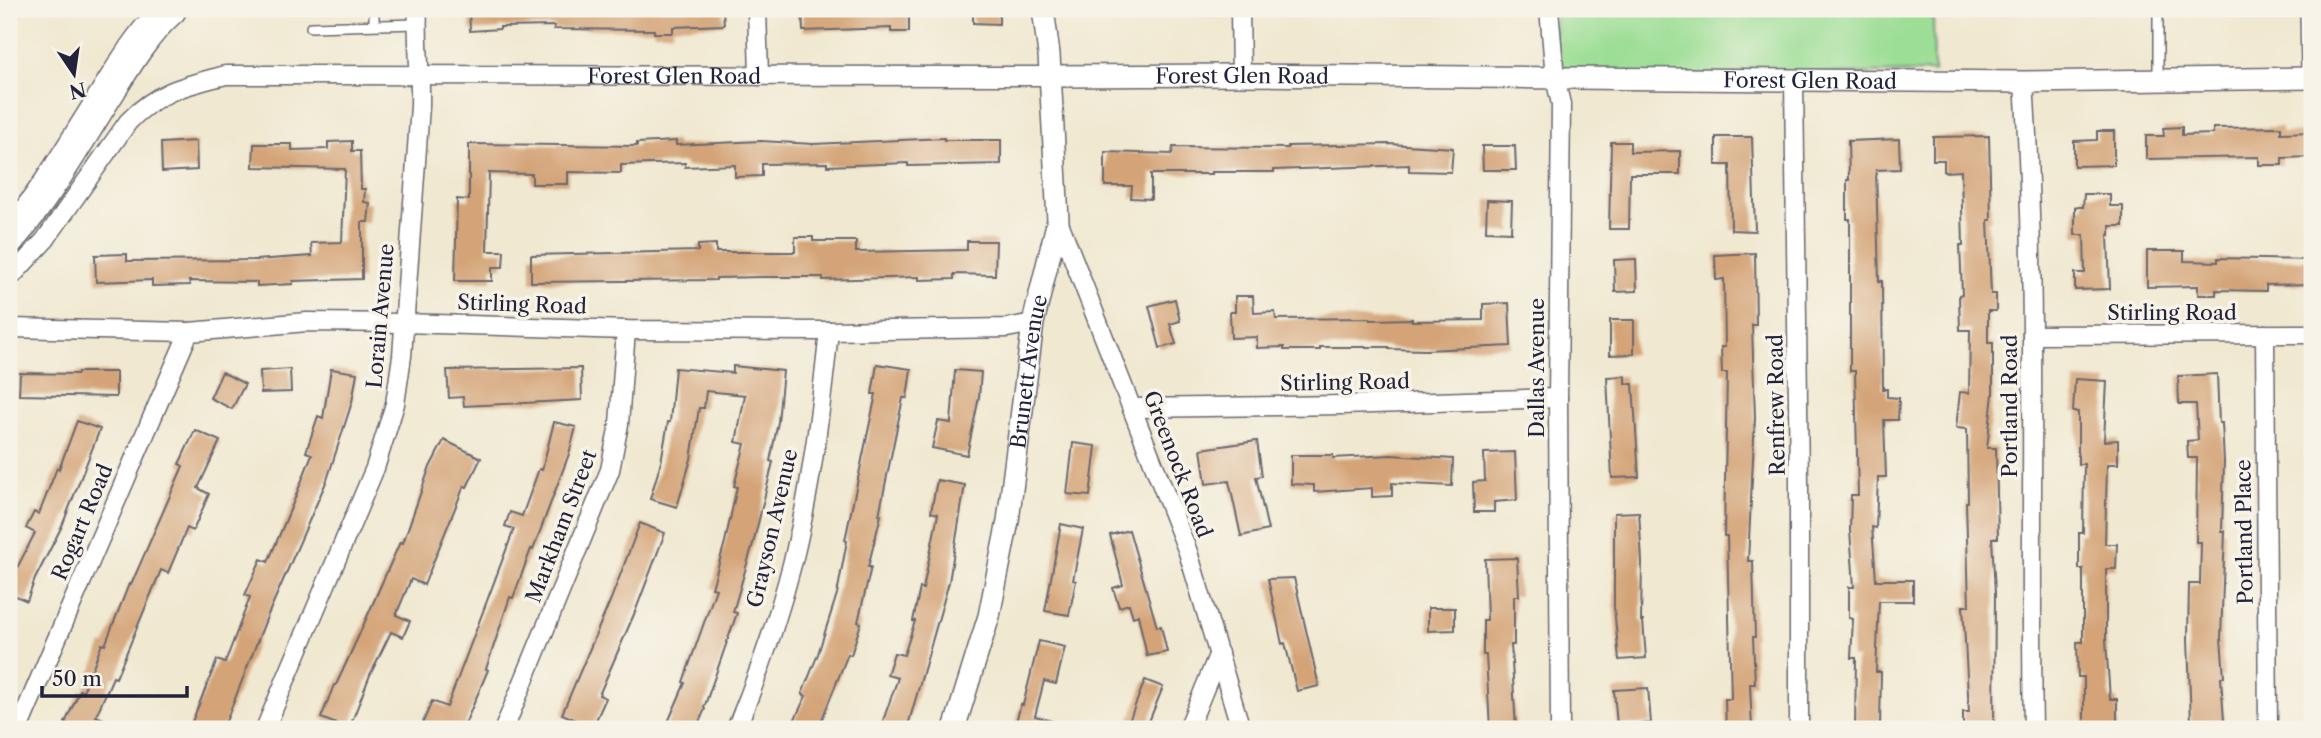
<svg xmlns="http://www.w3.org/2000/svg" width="2321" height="738" viewBox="0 0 2321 738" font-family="'Libre Caslon Text',serif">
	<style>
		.green { fill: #9cde95; stroke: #5f8068; stroke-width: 2 }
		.building { fill: #d4a478 }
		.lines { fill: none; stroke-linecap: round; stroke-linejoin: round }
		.service-casing { stroke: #6a676f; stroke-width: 12 }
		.minor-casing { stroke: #6a676f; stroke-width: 21 }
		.tertiary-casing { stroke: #6a676f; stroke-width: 24 }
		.motorway-casing { stroke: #6a676f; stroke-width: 35 }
		.service { stroke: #fff; stroke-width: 9 }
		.minor { stroke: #fff; stroke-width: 18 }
		.tertiary { stroke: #fff; stroke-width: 21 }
		.motorway { stroke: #fff; stroke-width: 32 }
		.labels { text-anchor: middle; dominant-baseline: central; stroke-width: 7; stroke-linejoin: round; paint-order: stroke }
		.street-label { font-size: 21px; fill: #22223b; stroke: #f7f3e8 }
	</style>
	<rect width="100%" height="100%" fill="#f7f3e8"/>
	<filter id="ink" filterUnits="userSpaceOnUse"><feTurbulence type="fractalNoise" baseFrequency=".0143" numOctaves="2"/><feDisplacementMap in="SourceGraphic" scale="14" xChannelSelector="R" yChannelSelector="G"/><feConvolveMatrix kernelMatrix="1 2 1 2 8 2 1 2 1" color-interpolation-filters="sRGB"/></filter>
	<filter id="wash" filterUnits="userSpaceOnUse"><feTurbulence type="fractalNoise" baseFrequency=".00686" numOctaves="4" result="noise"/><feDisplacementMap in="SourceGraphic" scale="28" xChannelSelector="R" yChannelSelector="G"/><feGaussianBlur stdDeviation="1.57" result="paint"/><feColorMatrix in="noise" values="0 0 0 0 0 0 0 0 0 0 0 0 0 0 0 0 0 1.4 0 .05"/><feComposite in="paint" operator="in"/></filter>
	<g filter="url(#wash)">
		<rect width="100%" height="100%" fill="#f0e8d0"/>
		<path class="green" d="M1555,9H1933L1934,72L1555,78Z"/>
		<g id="blocks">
			<path class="building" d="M469,9H723L724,25L673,27V33H654V30L554,29V26L500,27V29L470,31Z
				M802,9H909V32H891V28L803,31Z
				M973,9H999V24L973,23Z
				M2182,127V135L2213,134V128L2281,127V133L2312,132V157L2282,158V165H2259V157L2146,159V136H2164L2163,128Z
				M2097,131H2114V165L2074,166V141L2097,140Z
				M1989,136L1991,220H1988L1991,294H1996V311H1988V343H1993V394L1987,448H1996L1998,538H1992L1995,592L1994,729H1963V712H1969L1963,606H1969L1966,502H1968L1967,429L1956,428L1960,392L1969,393L1970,330H1960L1959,295L1962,294L1960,245H1963L1961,171L1944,172V160H1933V137Z
				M1716,137H1752L1755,231L1731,230L1730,165H1716Z
				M944,138V140H1001V164L908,166V163L827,166V163L762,164V176L735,177V165L685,167V163L621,165V173L568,172V184H532V174L489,173L487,251H504L503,267H492V281H455L457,199L469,200V144L637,146V143L676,141V145L761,141L813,144Z
				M1899,139L1900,169L1876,170L1879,282L1882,281L1883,389H1887V397L1899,398L1898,420H1884L1886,477H1878L1876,528L1872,527L1876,580H1913V601H1879L1876,672H1881L1880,729H1855L1856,658H1851L1853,619L1849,618V587H1854L1850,530L1851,495H1858L1855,371H1850V219H1847V180H1849L1848,141Z
				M196,141L197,170L162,172L161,143Z
				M352,141V151H360L361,189H365L364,202L370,203L368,222H362V279L293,281V284L257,286V282L189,281L190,285L152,286V280L96,282L95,255L127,254V261L255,260L312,256L311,243L342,242L345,169L253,167L254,144H292V150L328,149V142Z
				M1611,142H1630V152L1680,151V174H1630L1629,229H1609Z
				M1389,144L1453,148L1451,172L1409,171V165L1274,170V172H1212V174H1151V199L1131,198L1132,186H1105V152L1172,154L1173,147L1288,148V146Z
				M1482,146H1515L1516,170H1483Z
				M2084,194H2110V206H2123V226H2110V235H2108L2110,289L2075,290V273H2085L2084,235H2075V207H2083Z
				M1487,200L1512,201L1511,232L1486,231Z
				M795,237H813V241H856V252L967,250V241H996L995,275L954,274V279L919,280V277L823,280V277H762L716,278V280L531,282V255L698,251V245L716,244V252H795Z
				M2147,251H2184V261L2218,262V258L2312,260V284L2266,285V291L2216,290V295H2198V286L2147,287Z
				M1755,253L1756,325H1752L1755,418L1748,561H1753L1755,637H1753L1755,684H1750L1752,729H1726L1725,699H1731L1727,536H1724L1727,373H1722L1721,347H1725L1724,279L1716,280L1715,255Z
				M1636,259L1637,291L1615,292L1614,260Z
				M1235,296H1253L1254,313L1275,312L1276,319L1370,318V320L1412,319V321L1483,320V304L1509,303L1511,346L1426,350L1389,349V347H1320V350H1284V347L1257,348V337L1231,338L1230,312H1235Z
				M1175,299L1180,321L1170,324L1176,344L1160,348L1149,306Z
				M1610,320H1634V354L1610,355Z
				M877,364L911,369L907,398H903L879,515H881L868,567H871L858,622L861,623L851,655L848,654L818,729H790L806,696L802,694L818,654L837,594L847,541L845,540L876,394H872Z
				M733,366L783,371L778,422L770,461L773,462L754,540L733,612L737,613L704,708L705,709L696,729H665L685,683L683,682L716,589L712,588L725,542L737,487L734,486L745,444L736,442L745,395L706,391L704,408H699L691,459L677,507L650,499L661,462L668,422H670L675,368L733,373Z
				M581,368L582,400L464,406L463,397L449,398L447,370Z
				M290,369L291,392L261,393L260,371Z
				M331,369L357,373L352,402L327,480L267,617L223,729H189L217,660L225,663L250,597L245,595L261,559L268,562L293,503L312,454L306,452L318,416L323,418Z
				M955,370L981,372L979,397L967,455L932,448L938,421L951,423Z
				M78,372H116V397L19,395L20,373L78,374Z
				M222,372L245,384L232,409L210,398Z
				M2217,374L2219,423H2222L2224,462L2222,531H2225L2221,638L2224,677H2221L2224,721L2191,723L2188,639L2189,584H2200L2201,542H2196L2197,458H2188L2187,441L2198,440L2196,404H2179L2178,376Z
				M1625,376V384H1633L1639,477L1612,478L1607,377Z
				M2075,379L2107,381L2104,441L2118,440V464H2107L2105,544H2117L2116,569H2106V641L2110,699H2117V729H2084V677H2078L2077,642H2083V569H2079V533H2083L2084,464H2078V412H2073Z
				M77,421L100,429L62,526L35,579L27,601L9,593V567L16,570L35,533L26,528L34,512L39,514L57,468L59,469Z
				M554,422L576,427L569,454L533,550L531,549L513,598L510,597L486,669L488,670L463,729H420L432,701L447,707L514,529L505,526L510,512L522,516L539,469L542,470Z
				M195,430L220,441L198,488L209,494L193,531L187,528L168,573L161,570L116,678L113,677L96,716L127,729H79L65,723L80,690L83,692L102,644L105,645L129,584L131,585L183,466L179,464Z
				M444,440L481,458L467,487L464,486L424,585L411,579L396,615L410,621L403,637L391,632L370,675L349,729L321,718L334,685H336L359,635L400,542L403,543L429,469Z
				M1257,441L1262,476L1256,477L1268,530L1241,536L1229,481L1206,484L1201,449Z
				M1073,443L1096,446L1090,496L1067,494Z
				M1515,452L1517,500L1494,502V512H1474L1473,482L1485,481L1484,453Z
				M1291,455H1333V458L1391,455L1453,459L1452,486L1392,483V496L1372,497V488L1314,492V485L1291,484Z
				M937,480L965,485L949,582L907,729H880L898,678L887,675L894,653L904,655L915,621H913L920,588L923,589L938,514L931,512Z
				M1639,512L1642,562L1641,621H1643L1646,658L1619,660L1614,606V513Z
				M640,523L665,533L635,612L599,695L606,698L593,727L562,714L611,599Z
				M1061,524L1083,529L1073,580L1076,581L1069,615L1045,611Z
				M1129,530L1157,627L1161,626L1167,652L1147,656L1138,615L1133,617L1129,604L1119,607L1113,588L1123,585L1110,535Z
				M1517,558L1519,596H1514V645H1511L1516,729H1490L1486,655H1483V620H1487L1485,559Z
				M1294,578L1319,686L1297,691L1285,643L1282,644L1268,579Z
				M1428,608H1455V630L1428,631Z
				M1039,641L1065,647L1056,684L1044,681L1035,716L1065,725V729H1014L1021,704L1023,705Z
				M1145,680L1163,687L1146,729H1126Z
				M1648,688L1651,723L1617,726L1614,690Z"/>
		</g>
	</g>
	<g filter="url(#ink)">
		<use href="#blocks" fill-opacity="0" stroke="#6a676f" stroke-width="2"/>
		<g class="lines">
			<g class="service-casing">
				<path id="service" d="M374,9V25
					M2158,9V79
					M2305,9L2306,77
					M311,27L417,24"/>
			</g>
			<g class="minor-casing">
				<g id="minor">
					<path d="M757,9L759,76"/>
					<path d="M1240,9L1241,75"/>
					<path d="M1549,9L1555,78L1561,104L1558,398L1560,729"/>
					<path d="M1794,81L1799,483V729"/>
					<path d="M2024,82C2038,297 2029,514 2033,729"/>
					<path d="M1058,220L1188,552L1241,729"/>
					<path id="s1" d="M9,279L45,240L128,122C157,91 187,85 226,75L1050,76"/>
					<path d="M9,328L189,332L307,322L403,323L626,330L829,331L1007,328L1033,323"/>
					<path d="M2265,334L2268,729"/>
					<path d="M2032,335L2312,334"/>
					<path d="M1133,408L1342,405L1558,398"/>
					<path d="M18,729L189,332"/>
					<path d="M265,729L375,468L395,404L402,356L420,106C421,73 416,41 418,9"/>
					<path d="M504,729L610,470L619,424L626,330"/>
					<path d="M736,729C759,674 779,616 794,557C812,483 821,407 829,331"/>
					<path d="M1188,729L1219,653"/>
				</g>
			</g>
			<g class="tertiary-casing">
				<g id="tertiary">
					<path id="s2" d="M1050,76L1241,75L2024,82L2312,78"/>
					<path id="s3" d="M954,729L989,616L1008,521L1033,323L1058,220L1049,54L1043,9"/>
				</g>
			</g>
			<g class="motorway-casing">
				<path id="motorway" d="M9,238C47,194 75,144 106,95C125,65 143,33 170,9"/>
			</g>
			<use href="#service" class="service"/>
			<use href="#minor" class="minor"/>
			<use href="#tertiary" class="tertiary"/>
			<use href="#motorway" class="motorway"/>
		</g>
	</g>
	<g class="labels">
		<g class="street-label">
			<text stroke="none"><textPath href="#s1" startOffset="756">Forest Glen Road</textPath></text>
			<text stroke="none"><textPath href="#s2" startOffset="192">Forest Glen Road</textPath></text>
			<text stroke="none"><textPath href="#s2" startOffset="760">Forest Glen Road</textPath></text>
			<text transform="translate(522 304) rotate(2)">Stirling Road</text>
			<text x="2172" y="312">Stirling Road</text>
			<text transform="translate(380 316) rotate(-85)">Lorain Avenue</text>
			<text transform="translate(1536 368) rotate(-90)">Dallas Avenue</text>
			<text stroke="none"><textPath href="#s3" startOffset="366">Brunett Avenue</textPath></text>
			<text transform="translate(1345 382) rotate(-1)">Stirling Road</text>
			<text transform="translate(1776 405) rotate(-91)">Renfrew Road</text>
			<text transform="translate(2009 406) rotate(-90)">Portland Road</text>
			<text transform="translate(1178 464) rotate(69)">Greenock Road</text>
			<text transform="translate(82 522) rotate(-67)">Rogart Road</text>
			<text transform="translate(561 526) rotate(-69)">Markham Street</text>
			<text transform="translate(772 528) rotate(-77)">Grayson Avenue</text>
			<text transform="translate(2244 532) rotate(-91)">Portland Place</text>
		</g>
	</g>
	<rect width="2321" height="738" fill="none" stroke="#f7f3e8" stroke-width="35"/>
	<g transform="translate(74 74) rotate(167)" stroke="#f7f3e8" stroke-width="5" paint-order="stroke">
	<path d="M0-5L12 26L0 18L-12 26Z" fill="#22223b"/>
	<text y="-10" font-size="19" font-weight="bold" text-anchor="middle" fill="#22223b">N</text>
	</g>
	<path d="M42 686v10h145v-10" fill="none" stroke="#22223b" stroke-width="3.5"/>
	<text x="52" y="686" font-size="21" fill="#22223b" stroke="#f7f3e8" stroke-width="5" paint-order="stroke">50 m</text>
</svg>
